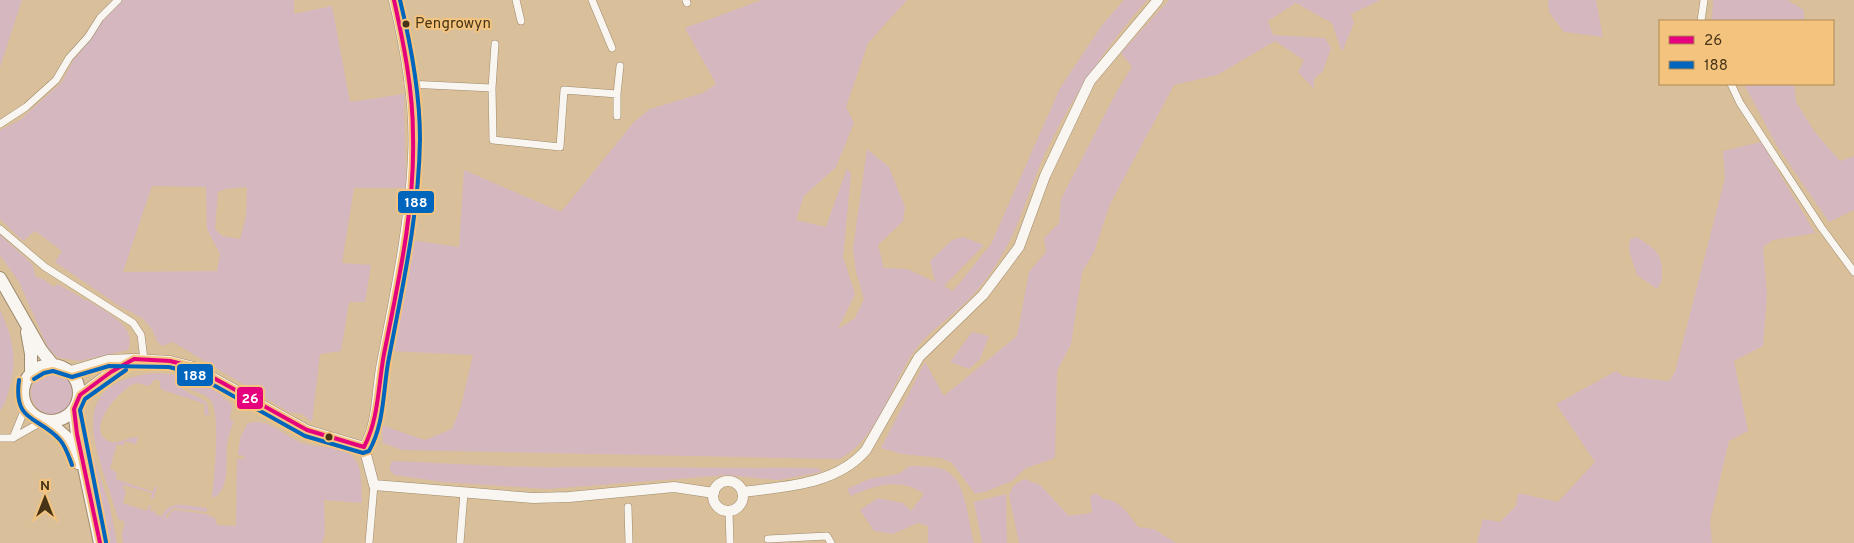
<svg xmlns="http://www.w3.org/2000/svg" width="1854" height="543" viewBox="0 0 1854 543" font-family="Overpass,sans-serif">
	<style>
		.green { fill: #d5b7c0; fill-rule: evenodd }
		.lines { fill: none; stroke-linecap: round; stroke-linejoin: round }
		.street-casing { stroke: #9e8a6c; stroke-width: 8 }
		.secondary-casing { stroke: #9e8a6c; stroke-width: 11 }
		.highway-casing { stroke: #9e8a6c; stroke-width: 14 }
		.street { stroke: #f9f5f0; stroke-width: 7 }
		.secondary { stroke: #f9f5f0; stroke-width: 10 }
		.highway { stroke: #f9f5f0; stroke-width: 12 }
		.bus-1-casing { stroke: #f4c47f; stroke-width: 8 }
		.bus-2-casing { stroke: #f4c47f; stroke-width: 8 }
		.bus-1 { stroke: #e5007d; stroke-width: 4 }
		.bus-2 { stroke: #0065bd; stroke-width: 4 }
		.bus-dot { fill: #473417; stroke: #f4c47f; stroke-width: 2 }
		.labels { text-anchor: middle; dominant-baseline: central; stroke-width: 4; stroke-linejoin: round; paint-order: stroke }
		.bus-label { font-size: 15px; fill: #473417; stroke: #f4c47f; text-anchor: start }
		.line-badge { stroke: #f4c47f; stroke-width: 2 }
		.badge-label { font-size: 14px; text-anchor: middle; font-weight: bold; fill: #fff }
	</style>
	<rect width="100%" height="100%" fill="#d9bf9a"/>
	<path class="green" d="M0,0H22L0,67Z
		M124,0H294V14L332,6L350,102L404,94L406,188H354L342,263L371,265L365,302H349L341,351L320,354L312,422L302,414L289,412L173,342L162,346L157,341L152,329L142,318L118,305L55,262L62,251L35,231L23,241L0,219V130L20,120L62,82L74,59L84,48L103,20ZM152,186L206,187L207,229L220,254L217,271L123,272ZM247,187L246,216L240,239L222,236L215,229L218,192L225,189Z
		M762,0H907L868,43L846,107L854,123L836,167L804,196L796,220L826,227L847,168L851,174L843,257L855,294L838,329L855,318L864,299L856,272L853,249L867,149L889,167L905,207L903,221L878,245L884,268L907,269L935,282L930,261L952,240L963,237L984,245L944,286L953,291L991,244L1060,88L1102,25L1124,0H1147C1107,45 1074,94 1048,147C1031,182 1022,221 1002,255C993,270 980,288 968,300C952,316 932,329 918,346C891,380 879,440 839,459L402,450L383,443L381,425L425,440L452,429L461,406L473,355L390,351L411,240L459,247L464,170L561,212L634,122L650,109L703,93L716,84L685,28Z
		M1169,0H1381L1351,14L1354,23L1342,52L1332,23L1296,3L1268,21L1273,35L1325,38L1331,48L1323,71L1314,79V89L1298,72L1304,60L1275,41L1217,75L1174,85L1110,204L1094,252L1082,272L1071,344L1057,371L1055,458L1026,468L1012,481L987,491L975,494L952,463L941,458L902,454L881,448L925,362L944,396L1017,336L1029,272L1046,252L1044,238L1059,223L1061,199L1117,91L1132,67L1121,53Z
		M1548,0H1596L1603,37L1564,32L1549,12Z
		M1713,0H1787L1804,10V21H1712Z
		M1744,84H1794L1796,102L1814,131L1840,161L1854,156V210L1829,222L1777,146Z
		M1761,142L1815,233L1773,240L1763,247L1767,295L1763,346L1734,361L1748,431L1729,441L1710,521L1712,543H1477L1483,519L1500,522L1516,506L1518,493L1558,502L1595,462L1556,404L1616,371L1623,376L1669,381L1675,372L1725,178L1723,151Z
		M0,235L32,264L36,277L43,279L54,287L58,284L85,300L89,301C105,312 138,326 128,350L79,361L57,357L48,348L19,282L0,255Z
		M1637,237C1652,248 1661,250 1662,270C1662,278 1662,282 1657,289L1637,275L1629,250L1630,239Z
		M0,310C14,340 18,361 8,393C6,399 5,406 0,410Z
		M972,332L989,336L980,359L969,369L950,362Z
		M31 393a21 21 0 1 1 42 0a21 21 0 1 1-42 0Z
		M156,373L177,375C179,394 195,393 207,403L209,416L204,414L205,404L163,390L160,387V381L155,379L149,386C143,385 139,382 134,384C119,390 85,429 108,441C119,446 127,436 138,437L136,444L125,441L123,446L117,444L110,468L117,473L116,479L153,492L155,486L157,487L153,499H151L152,493L124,485L123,488L126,491L123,503L147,511L149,505L151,506L150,511H155L156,515L162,516C170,498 191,507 207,508V512L173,508L165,517L168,518L171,512L175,510L206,514L215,518L217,525L236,526L237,459H244V456L238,455L240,439L247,424C267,416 282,435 302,443C317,449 347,444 356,461C363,472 361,490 362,503L324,500L325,533L322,543H123L122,534L125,522L118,519C102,457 55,383 156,373Z
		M181,376L216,391L232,405L230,420L234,421C231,429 228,436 227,445C225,462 231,492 212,498C214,479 221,416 211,401C206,393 192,392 185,386Z
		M84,437H87L110,507L117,543H104Z
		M392,461C450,463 509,468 567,467C650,467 734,468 818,468L822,472L778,480L727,475L548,489L443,482L394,475L389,469Z
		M910,466C920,466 932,466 942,469C968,478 967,521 974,543H928V526L918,523L893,534L874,531L860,510L878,498L903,503L911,511L924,494C902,477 874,485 851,496L847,489L869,479L898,474Z
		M1024,479L1040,485L1069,516C1077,513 1084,516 1092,512L1090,496L1096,493L1103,499C1120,499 1129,515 1138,527L1154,529L1176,543H1019L1009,495L1013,486Z
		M1006,494L1007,543H982L974,502Z"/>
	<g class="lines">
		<g class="street-casing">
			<path id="street" d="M516,0L521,21
				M592,0L612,48
				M686,0L687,3
				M1701,21L1704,0
				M408,84L492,88L493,140L560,147L564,90L617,94L620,66
				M1731,84L1740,103L1821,227L1854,272
				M492,88L495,44
				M617,94V116
				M0,124L26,107L56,80L69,58L88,37L100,18L118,0
				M0,229L45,267L133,323L141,335L144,360
				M0,438H13
				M13,438L26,406
				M13,438L43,421
				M628,507L629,543
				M729,511L730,543
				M768,539L827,536L831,543
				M369,543L374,485
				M460,543L464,493"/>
		</g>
		<g class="secondary-casing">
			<path id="secondary" d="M71,371L108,360L134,359L170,361L194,367L307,430L364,447
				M80,395L111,372L131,361
				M364,447C379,422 376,392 382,363C395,295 410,226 413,157C416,106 406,50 394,0
				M364,447L374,485L533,498L569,497L674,487L714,493
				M713 496a15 15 0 1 1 30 0a15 15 0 1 1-30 0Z
				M743,492C786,486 836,485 866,450L919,357L983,295L1019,247L1045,176L1090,81L1158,0"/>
		</g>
		<g class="highway-casing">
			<path id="highway" d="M0,278L41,350L53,365
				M27,332L31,354V374
				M23 393a28 28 0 1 1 56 0a28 28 0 1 1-56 0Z
				M74,409L77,434L100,543
				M49,422L66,437L78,463"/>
		</g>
		<use href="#street" class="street"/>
		<use href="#secondary" class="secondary"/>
		<use href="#highway" class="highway"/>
		<g class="bus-1-casing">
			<path id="bus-1" d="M134,359L170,361L194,367L307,430L364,447
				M364,447C379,418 378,386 384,354C398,283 415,209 413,136C413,90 404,45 394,0
				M100,543L77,434L74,409L80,395L111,372L134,359"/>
		</g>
		<g class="bus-2-casing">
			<path id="bus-2" d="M34,379L44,373L53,371L72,377L109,366L169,367L192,373L305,436L363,453L369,451C384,425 383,393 388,363C402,289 419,215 420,139C420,92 411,45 400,0
				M19,380C13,423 39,416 60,440C66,447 69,457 72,465
				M106,542L80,410L85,399L126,370"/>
		</g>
		<use href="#bus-1" class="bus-1"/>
		<use href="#bus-2" class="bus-2"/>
	</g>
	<g class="bus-dot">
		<circle cx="406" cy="24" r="4.5"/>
		<circle cx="329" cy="437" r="4.5"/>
	</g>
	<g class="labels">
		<g class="bus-label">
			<text x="415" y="24">Pengrowyn</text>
		</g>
	</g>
	<g class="line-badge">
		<rect x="397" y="190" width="38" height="24" rx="5" fill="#0065bd"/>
		<rect x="176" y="363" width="38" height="24" rx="5" fill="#0065bd"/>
		<rect x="236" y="386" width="28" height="24" rx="5" fill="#e5007d"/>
	</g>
	<g class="badge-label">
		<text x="416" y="207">188</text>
		<text x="195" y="380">188</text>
		<text x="250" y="403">26</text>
	</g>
	<rect x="1659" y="20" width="175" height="65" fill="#f4c47f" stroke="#af8a55"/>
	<rect x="1669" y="36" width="25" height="8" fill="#e5007d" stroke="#af8a55"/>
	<text x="1704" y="45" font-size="15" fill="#473417">26</text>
	<rect x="1669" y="61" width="25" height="8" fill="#0065bd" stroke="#af8a55"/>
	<text x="1704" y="70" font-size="15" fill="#473417">188</text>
	<g transform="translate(45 498)" stroke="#f4c47f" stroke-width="4" paint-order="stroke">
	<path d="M0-4L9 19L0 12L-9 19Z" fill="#473417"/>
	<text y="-8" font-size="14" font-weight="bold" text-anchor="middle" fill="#473417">N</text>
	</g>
</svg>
